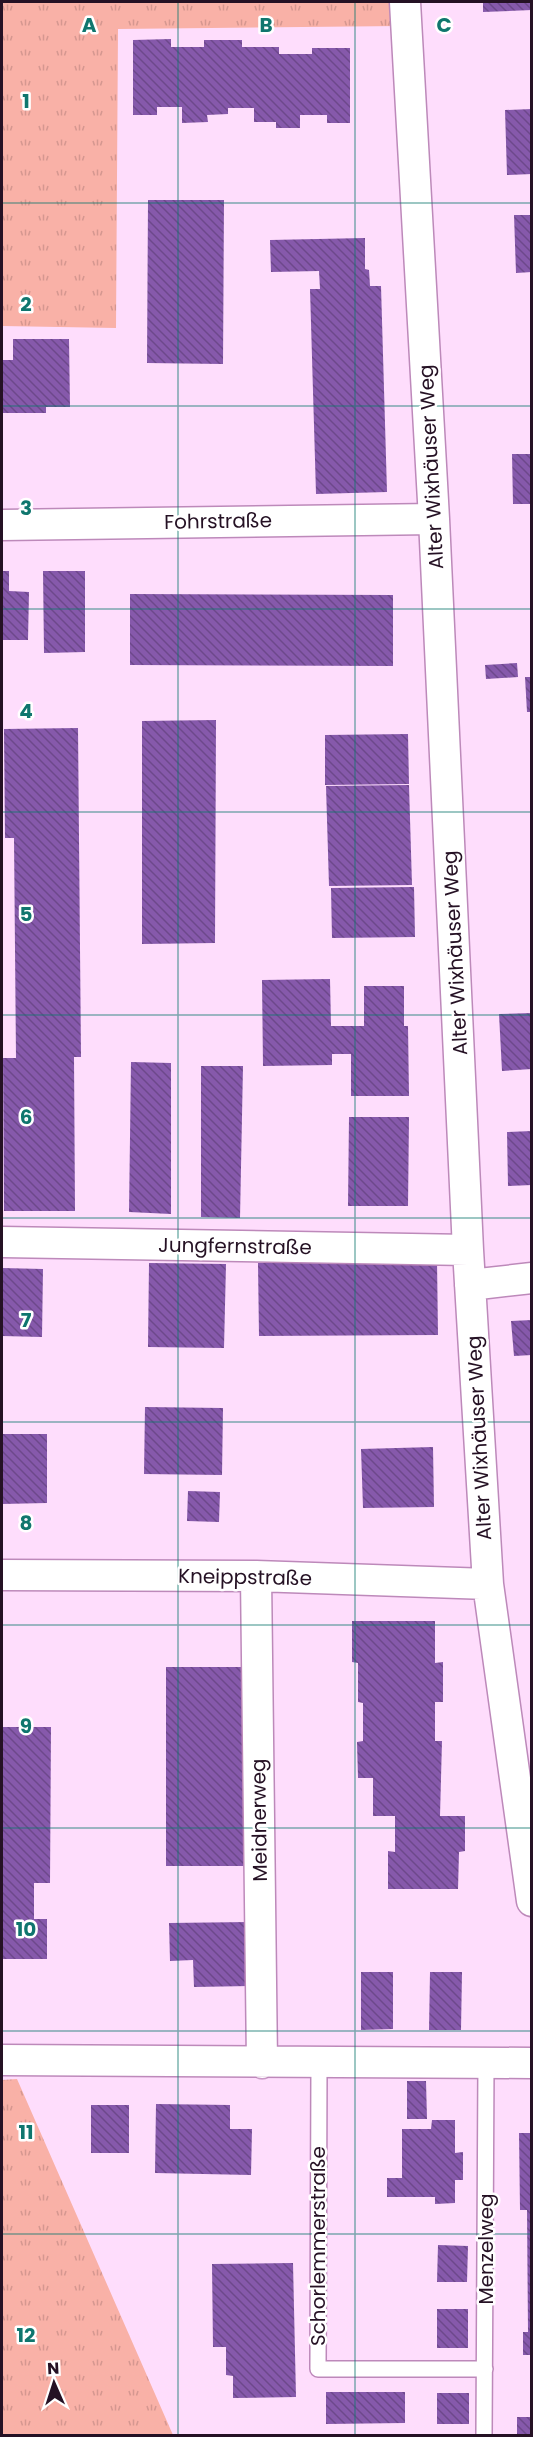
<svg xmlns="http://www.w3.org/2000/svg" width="533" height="2437" viewBox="0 0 533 2437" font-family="Poppins,sans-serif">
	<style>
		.park { fill: url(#park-tufts) }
		.building { fill: url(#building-back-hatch) }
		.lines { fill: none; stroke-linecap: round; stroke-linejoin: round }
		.lane-casing { stroke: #bd89ba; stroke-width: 18 }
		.street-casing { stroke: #bd89ba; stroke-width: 33 }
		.lane { stroke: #fff; stroke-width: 15 }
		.street { stroke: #fff; stroke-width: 30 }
		.grid { fill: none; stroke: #0f766e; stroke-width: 1.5; stroke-opacity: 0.55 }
		.labels { text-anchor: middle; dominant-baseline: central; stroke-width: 5; stroke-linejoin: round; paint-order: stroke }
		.street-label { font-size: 20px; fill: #251124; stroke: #fff }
		.grid-label { font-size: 20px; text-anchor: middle; font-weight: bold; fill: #0f766e; stroke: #fff; stroke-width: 5; stroke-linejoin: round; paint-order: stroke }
	</style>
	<defs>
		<pattern id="park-tufts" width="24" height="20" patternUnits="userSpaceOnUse" patternTransform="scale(1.5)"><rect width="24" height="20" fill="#f9b1a7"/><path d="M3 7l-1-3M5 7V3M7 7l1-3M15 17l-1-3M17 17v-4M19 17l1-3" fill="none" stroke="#d59790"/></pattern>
		<pattern id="building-back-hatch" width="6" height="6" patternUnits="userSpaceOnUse" patternTransform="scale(1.5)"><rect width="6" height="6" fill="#8659ab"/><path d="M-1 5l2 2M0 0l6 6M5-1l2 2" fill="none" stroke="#6d488b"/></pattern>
	</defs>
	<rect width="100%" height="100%" fill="#feddfc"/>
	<path class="park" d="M2,2H401V26L118,29L116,328L2,326Z
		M17,2079L173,2435H2V2080Z"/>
	<path class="building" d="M483,2H532V10L483,12Z
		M171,39V47H204V40H242V47H279V54H312V48H350V123H327V115H300V128H276V122H254V108H228V114L207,115L208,122L182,123V107H157V115H133V40Z
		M532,109V174L507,175L505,110Z
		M148,200H224L223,364L147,363Z
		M514,215H532V272L516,273Z
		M365,238V269L369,270L370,286H381L387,492L316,494L310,289H320L319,271L271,272L270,240Z
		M13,339H69L70,407H46V413H2V360H13Z
		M512,454H532V504H513Z
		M2,571H9V591L29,592L28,640H2Z
		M43,571H85V652L44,653Z
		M130,594L393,595V666L130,665Z
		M517,663L518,677L486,679L485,665Z
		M525,677H532V712H527Z
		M216,720L215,943L142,944V721Z
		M78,728L81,1057H74L75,1211H4L3,1058H16L14,838H5L4,729Z
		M408,734L409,784L325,785V735Z
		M409,785L412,885L329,886L326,786Z
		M414,887L415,937L332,938L331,888Z
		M330,979L331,1026H364V986H404V1026H408L409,1096H351V1054H332V1065L263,1066L262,980Z
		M532,1013V1069L502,1071L499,1014Z
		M131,1062L171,1063V1214L129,1212Z
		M201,1066H243L240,1218L201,1217Z
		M349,1117H409L408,1206H348Z
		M532,1131V1185L508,1186L507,1132Z
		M437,1261L438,1335L259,1336L258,1263Z
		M149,1263L226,1264L224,1348L148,1347Z
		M2,1268L43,1269L42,1337L2,1336Z
		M532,1320V1355L514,1356L511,1321Z
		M145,1407L223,1408L222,1475L144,1474Z
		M2,1434H47V1503L2,1504Z
		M433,1447L434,1507L363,1508L361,1449Z
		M188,1491L220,1492L219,1522L187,1521Z
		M352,1621H435V1663L443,1662V1702H435V1741H442L440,1816H465V1851L459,1852L458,1889H388V1851L395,1852V1816H373V1778H358L357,1742L363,1741V1703L358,1702V1663L352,1662Z
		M166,1667H244V1866H166Z
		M2,1727H51L50,1883H34V1919H47V1959H2Z
		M249,1922L250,1986L194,1987L193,1960L170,1961L169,1923Z
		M361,1972H393V2029L361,2030Z
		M430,1972H462L461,2030H429Z
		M407,2081H426L427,2119H407Z
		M156,2104L230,2105V2129H252L251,2175L155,2173Z
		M91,2105H129V2153H91Z
		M432,2120H455V2153L463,2152V2180H455V2203L435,2204V2197H387V2178H402V2129H431Z
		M519,2133H532V2355H523V2332H528L527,2210H520Z
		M438,2245L468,2246L467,2282H437Z
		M293,2263L296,2397L233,2398V2376L226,2375V2347H213L212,2264Z
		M437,2309H468V2348H437Z
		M326,2392H405V2423L326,2424Z
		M437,2393H469V2424H437Z
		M517,2417H532V2436H517Z"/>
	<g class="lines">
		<g class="lane-casing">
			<path id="lane" d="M319,2064L318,2369H485
				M484,2436L486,2063"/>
		</g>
		<g class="street-casing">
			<path id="street" d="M405,2L434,519L468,1250L488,1584L532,1901
				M2,525L434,519
				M2,1242L468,1250
				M470,1285L532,1278
				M2,1575L256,1576L488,1584
				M256,1576L262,2063
				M2,2060L532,2063"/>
		</g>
		<use href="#lane" class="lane"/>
		<use href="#street" class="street"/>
	</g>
	<path class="grid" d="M178,2V2436M355,2V2436M2,203H532M2,406H532M2,609H532M2,812H532M2,1015H532M2,1218H532M2,1422H532M2,1625H532M2,1828H532M2,2031H532M2,2234H532"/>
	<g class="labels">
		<g class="street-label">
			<text transform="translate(431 467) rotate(-93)">Alter Wixhäuser Weg</text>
			<text transform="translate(218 521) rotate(-1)">Fohrstraße</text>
			<text transform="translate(455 953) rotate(-93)">Alter Wixhäuser Weg</text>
			<text transform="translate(235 1246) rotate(1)">Jungfernstraße</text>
			<text transform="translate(479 1438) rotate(-93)">Alter Wixhäuser Weg</text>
			<text transform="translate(245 1577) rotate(1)">Kneippstraße</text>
			<text transform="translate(259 1820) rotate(-91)">Meidnerweg</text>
			<text transform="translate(318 2246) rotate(-90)">Schorlemmerstraße</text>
			<text transform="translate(486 2249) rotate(-90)">Menzelweg</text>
		</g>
	</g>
	<g class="grid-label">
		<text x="89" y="32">A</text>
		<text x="266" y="32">B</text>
		<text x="444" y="32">C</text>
		<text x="26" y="108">1</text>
		<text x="26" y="311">2</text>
		<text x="26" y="515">3</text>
		<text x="26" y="718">4</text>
		<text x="26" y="921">5</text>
		<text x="26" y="1124">6</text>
		<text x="26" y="1327">7</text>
		<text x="26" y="1530">8</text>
		<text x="26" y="1733">9</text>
		<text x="26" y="1936">10</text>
		<text x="26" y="2139">11</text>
		<text x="26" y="2342">12</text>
	</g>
	<rect width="533" height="2437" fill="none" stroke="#251124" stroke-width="6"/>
	<g transform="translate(54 2383) rotate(357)" stroke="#ffffff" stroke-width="4.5" paint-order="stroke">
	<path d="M0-4.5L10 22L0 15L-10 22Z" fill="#251124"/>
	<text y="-9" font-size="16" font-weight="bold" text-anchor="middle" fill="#251124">N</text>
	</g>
</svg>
